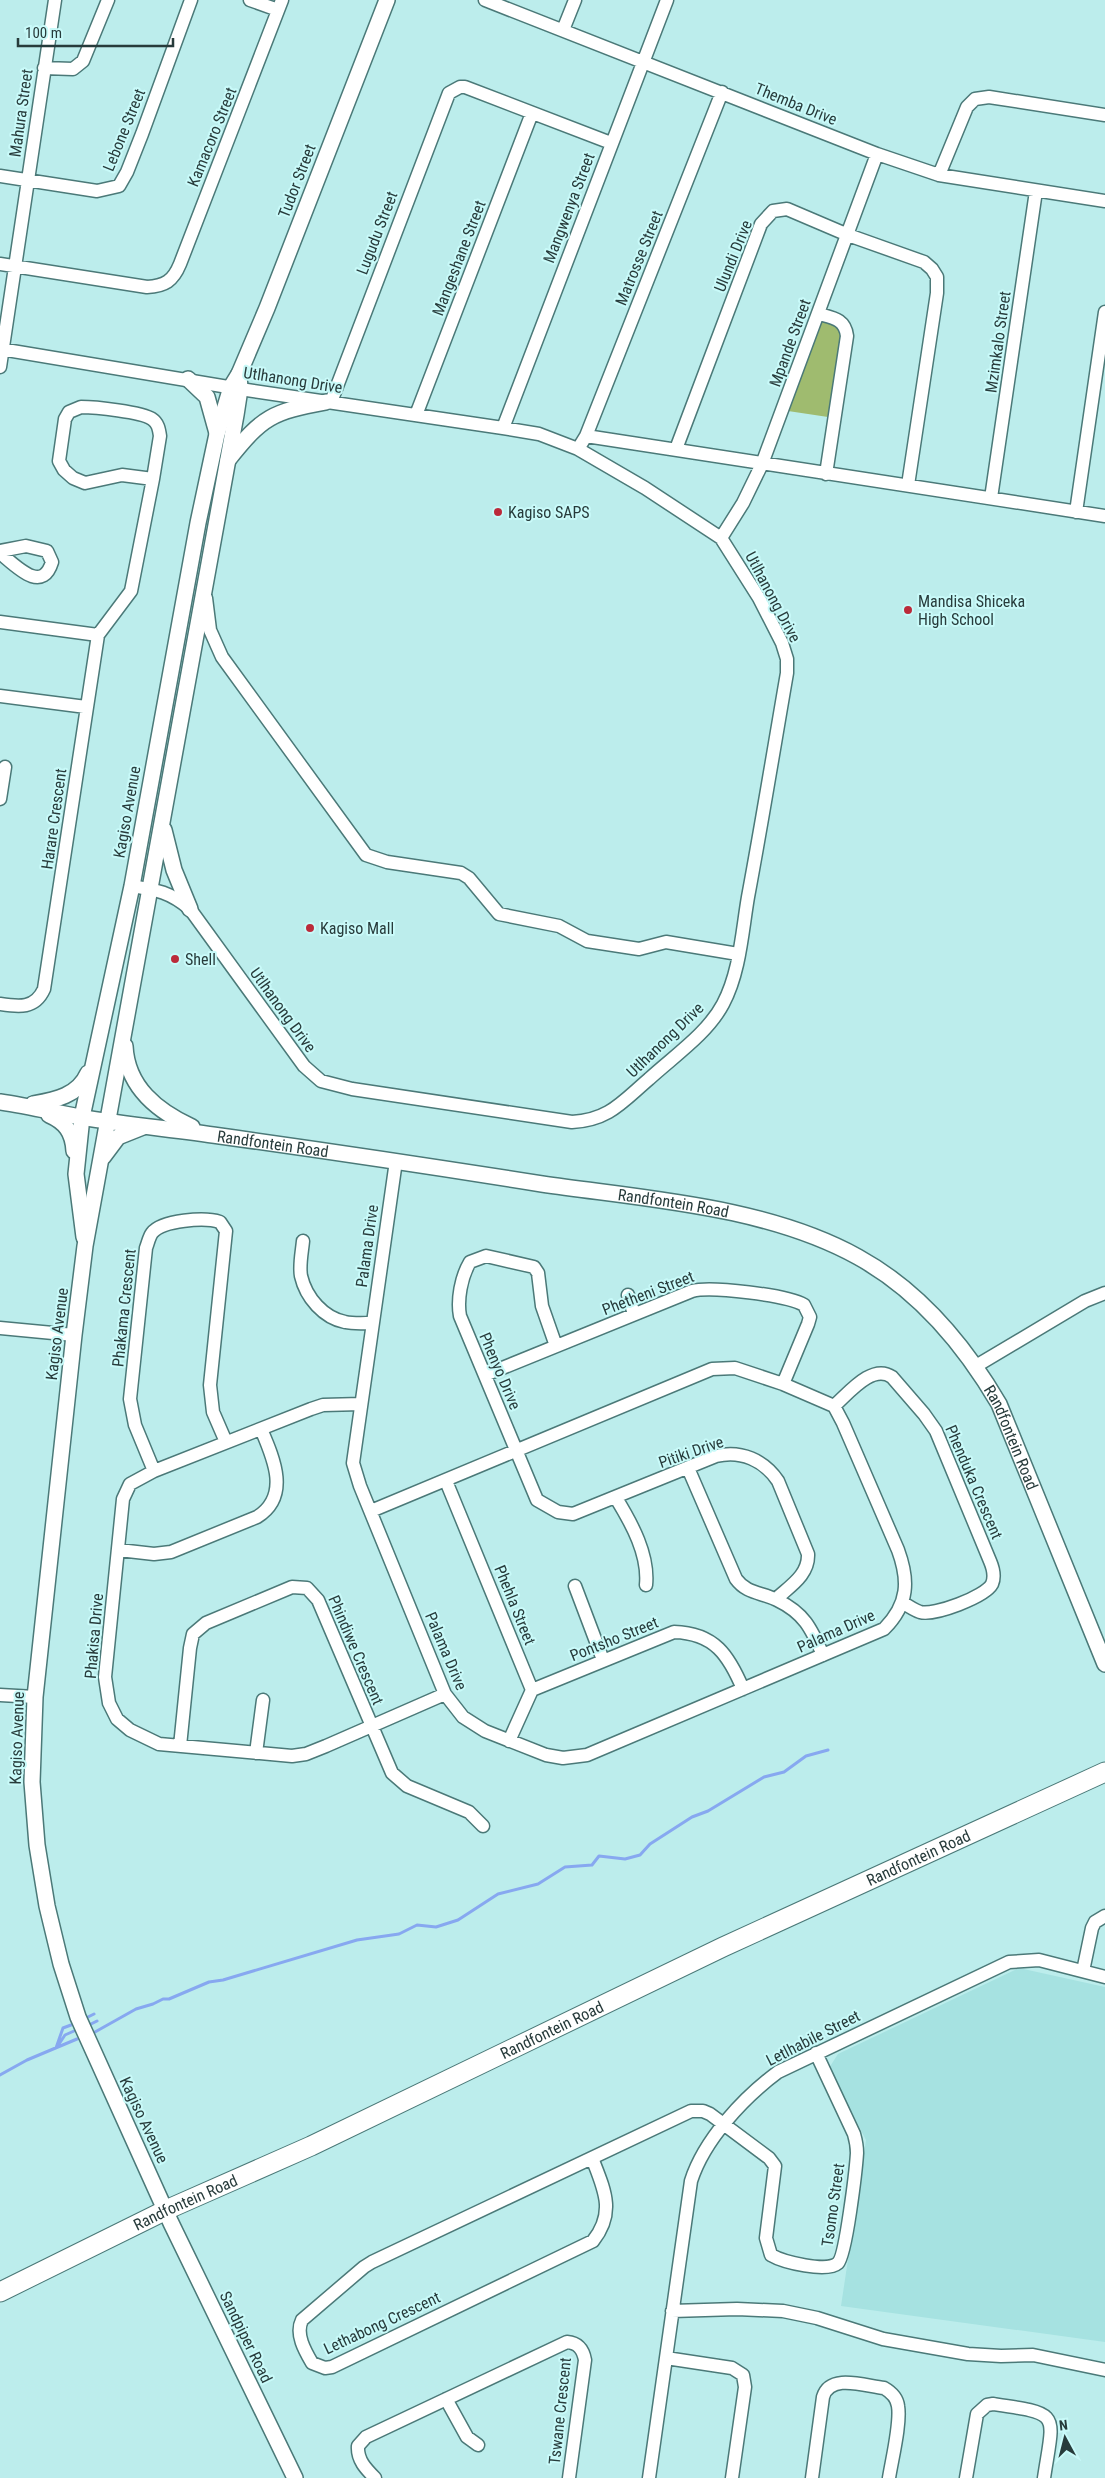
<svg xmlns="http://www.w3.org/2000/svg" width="1105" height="2478" viewBox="0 0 1105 2478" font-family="'Roboto Condensed',sans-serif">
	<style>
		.built { fill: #a6e2e1 }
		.green { fill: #9fbb6f }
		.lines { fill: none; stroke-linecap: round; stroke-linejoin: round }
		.stream { stroke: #87a8f0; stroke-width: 3 }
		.minor-casing { stroke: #4b7978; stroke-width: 15 }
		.tertiary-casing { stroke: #4b7978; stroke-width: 18 }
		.primary-casing { stroke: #4b7978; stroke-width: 21 }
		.minor { stroke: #fff; stroke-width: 12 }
		.tertiary { stroke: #fff; stroke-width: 15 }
		.primary { stroke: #fff; stroke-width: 19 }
		.poi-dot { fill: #bb2a3a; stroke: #c9faf9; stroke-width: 2 }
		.labels { text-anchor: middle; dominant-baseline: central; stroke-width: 4; stroke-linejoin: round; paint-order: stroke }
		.street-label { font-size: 16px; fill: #273b3b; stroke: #c9faf9 }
		.poi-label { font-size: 16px; fill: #273b3b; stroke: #c9faf9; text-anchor: start }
	</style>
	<rect width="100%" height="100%" fill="#bcedec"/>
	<path class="built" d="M1019,1968L1105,1987V2342L841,2306L866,2140L829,2068L838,2054Z"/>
	<path class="green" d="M820,321L836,324L842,337L828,417L788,411Z"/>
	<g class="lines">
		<path class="stream" d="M88,2017L94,2014
			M91,2024L97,2021
			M95,2032L136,2009L153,2004L163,1999H169L209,1982L223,1980L357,1940L399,1934L417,1925L436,1927L458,1920L498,1894L538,1884L565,1867L592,1865L599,1856L625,1859L640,1855L650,1844L692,1817L708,1811L764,1777L784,1772L806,1756L828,1750
			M59,2044L65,2035L74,2031
			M56,2048L63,2028L71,2025
			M0,2075L27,2060L77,2039"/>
		<g class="minor-casing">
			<path id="minor" d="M250,0L278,10
				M485,0L877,154L939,175L1105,201
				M563,30L575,0
				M44,68L73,69L83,61L108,0
				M939,175L967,107L975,99L989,97L1105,115
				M0,176L97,191L119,186L127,172L142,134L191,0
				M0,264L147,287C165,286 173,281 180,264L282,0
				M819,314C833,318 845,319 847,336L826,474
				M0,349L240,389L503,428L539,434L578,449L645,488L721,538L759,598L782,643L787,659V673C774,748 762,822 748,897C742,932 740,972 723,1004C707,1034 674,1056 649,1079C622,1102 609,1120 572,1122L352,1089L321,1081L304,1066L190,909C170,892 157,890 132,886
				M0,367L55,0
				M331,402L449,93L460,87H465L611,143
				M81,407C95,407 142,412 152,419C158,423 159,429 160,436L153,479L122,475L85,483L73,478L64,470L59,461L65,419L69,412Z
				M416,415L532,113
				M503,428L667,0
				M586,436L722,92
				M578,449L586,436L1105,516
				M676,449L761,224L773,211L787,209L848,235L924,262L932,269L937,277V293L908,485
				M991,498L1036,191
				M1076,512L1105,312
				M721,538L743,503L762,464L877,154
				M0,551L26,546L47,551L52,562C42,595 15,565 0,553
				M206,598L210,630L222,657L366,855L387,862L461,873L469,878L499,914L559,926L587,941L639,949L666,942L738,954
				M0,622L98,635
				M98,635L131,591L153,479
				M0,696L86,707
				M0,799L5,767
				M0,1004C19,1007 35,1009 44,989L98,635
				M303,1241C302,1252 299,1265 301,1276C306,1298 324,1318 345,1322C354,1324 364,1323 373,1323
				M628,1295L634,1314
				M0,1328L74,1335
				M556,1346L542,1306L538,1273L534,1267L486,1256L470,1262C461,1277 457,1300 460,1316L537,1500L558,1512L573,1514L716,1456C741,1450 764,1460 778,1481L808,1554C809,1575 790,1586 776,1599
				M976,1366L1085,1301L1105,1293
				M485,1375L692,1291C711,1286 787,1295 804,1305L810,1317L808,1324L783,1384
				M361,1404L323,1405L311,1409L154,1471L130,1484L123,1499L105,1677L109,1703L117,1719L130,1730L159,1744L292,1756L306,1754L326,1746L445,1694
				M834,1406C848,1394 872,1363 892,1377L924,1414L936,1431L990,1561C993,1568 995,1577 992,1584C985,1597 934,1616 920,1612C914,1610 908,1606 902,1602
				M688,1468L736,1579C747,1594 761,1592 777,1600C804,1613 811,1628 823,1655
				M154,1471L135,1425L130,1399L146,1248C148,1243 149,1237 152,1233C162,1220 205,1217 220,1222L226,1231L210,1385L213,1412L226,1442
				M446,1481L532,1690L509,1741
				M616,1498C632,1524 649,1555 646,1585
				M371,1511L712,1369L735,1368L783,1384L834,1406L843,1423L898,1550C909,1580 909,1604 884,1629L587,1755L563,1758L546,1755L485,1731L463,1717L445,1694L360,1486L353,1463L396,1161
				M119,1550L154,1554L171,1552L257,1517C291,1496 273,1457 261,1429
				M575,1586L603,1660
				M532,1690L674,1632C715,1633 729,1656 743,1689
				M0,1695L35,1697
				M180,1746L190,1648L193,1634L206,1623L292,1587L307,1588L318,1600L392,1773L407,1786L469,1812L483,1826
				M256,1753L263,1700
				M1083,1971L1092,1928L1095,1922L1105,1916
				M592,2158C604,2189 616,2212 593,2241L332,2367L325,2368L312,2363C305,2351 295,2334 302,2320L364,2267L372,2262L691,2111H703L710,2114L769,2158L775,2166L766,2238L771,2255C783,2262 827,2273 838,2263C846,2255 856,2169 857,2153C857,2147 856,2141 854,2134L816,2053
				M672,2311L737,2309L783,2311L817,2318L883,2339L968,2354L1001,2356L1033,2355L1105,2370
				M666,2358L732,2368L743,2375L745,2387L732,2478
				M446,2399L467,2437L478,2445
				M375,2478C366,2469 357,2460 358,2446L366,2437L567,2342C578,2343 583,2349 585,2360L569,2478
				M649,2478L691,2181C704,2140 743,2098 778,2072L1009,1962L1039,1960L1105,1977
				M812,2478L823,2397C830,2373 865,2386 884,2388C891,2392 897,2398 898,2406C901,2423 892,2459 889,2478
				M966,2478L977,2414L987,2405L993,2404C1062,2414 1054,2412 1044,2478"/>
		</g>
		<g class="tertiary-casing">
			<g id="tertiary">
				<path d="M239,374L240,389L236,415L85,1246L74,1335L35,1697L32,1782L37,1845L47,1906L61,1964L78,2017L171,2223L295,2478"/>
				<path d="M188,379L207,397L217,433"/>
				<path d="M228,460C263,416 272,412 326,402"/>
				<path d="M164,830L174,870L190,909"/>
				<path d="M125,1046C127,1087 157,1111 192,1127"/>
				<path id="s1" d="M0,1102C27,1106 53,1112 80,1117C126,1125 173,1129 220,1136C328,1151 435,1167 542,1184C645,1199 766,1206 858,1257C918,1290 965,1346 999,1404L1105,1664"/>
				<path d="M33,1104C55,1100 78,1096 88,1073"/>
				<path d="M49,1115C65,1122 73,1132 74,1151"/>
				<path d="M103,1157L118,1137L143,1127"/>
				<path d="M84,1237L76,1174L82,1117L132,886L198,523L217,434L231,387L239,374L267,308L387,0"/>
			</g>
		</g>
		<g class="primary-casing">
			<g id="primary">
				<path id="s2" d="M0,2292L166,2210L311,2146L723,1947L1105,1772"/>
			</g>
		</g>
		<use href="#minor" class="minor"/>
		<use href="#tertiary" class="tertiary"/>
		<use href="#primary" class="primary"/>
	</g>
	<g class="poi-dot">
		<circle cx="498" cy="512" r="5"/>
		<circle cx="908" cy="610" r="5"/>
		<circle cx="310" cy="928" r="5"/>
		<circle cx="175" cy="959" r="5"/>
	</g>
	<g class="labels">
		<g class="street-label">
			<text transform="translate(796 104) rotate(22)">Themba Drive</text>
			<text transform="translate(21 113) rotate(-82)">Mahura Street</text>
			<text transform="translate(124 130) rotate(-68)">Lebone Street</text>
			<text transform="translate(212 137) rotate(-68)">Kamacoro Street</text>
			<text transform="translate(297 181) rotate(-69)">Tudor Street</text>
			<text transform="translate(569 208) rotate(-69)">Mangwenya Street</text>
			<text transform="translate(377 233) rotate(-69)">Lugudu Street</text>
			<text transform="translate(733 256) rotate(-68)">Ulundi Drive</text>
			<text transform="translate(459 258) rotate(-69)">Mangeshane Street</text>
			<text transform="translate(639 258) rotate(-68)">Matrosse Street</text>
			<text transform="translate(998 342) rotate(-82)">Mzimkalo Street</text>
			<text transform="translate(790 343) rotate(-70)">Mpande Street</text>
			<text transform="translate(293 380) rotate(9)">Utlhanong Drive</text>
			<text transform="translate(773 597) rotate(62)">Utlhanong Drive</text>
			<text transform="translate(127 812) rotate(-80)">Kagiso Avenue</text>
			<text transform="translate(54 819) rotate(-82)">Harare Crescent</text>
			<text transform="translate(283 1010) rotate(54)">Utlhanong Drive</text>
			<text transform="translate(665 1040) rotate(-44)">Utlhanong Drive</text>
			<text stroke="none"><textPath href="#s1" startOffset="276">Randfontein Road</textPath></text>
			<text stroke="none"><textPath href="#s1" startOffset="681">Randfontein Road</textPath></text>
			<text transform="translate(367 1246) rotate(-82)">Palama Drive</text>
			<text transform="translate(648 1293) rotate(-21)">Phetheni Street</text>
			<text transform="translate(124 1308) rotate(-84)">Phakama Crescent</text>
			<text transform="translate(57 1334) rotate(-83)">Kagiso Avenue</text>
			<text transform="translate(500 1371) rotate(67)">Phenyo Drive</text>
			<text stroke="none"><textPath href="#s1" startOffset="1116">Randfontein Road</textPath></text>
			<text transform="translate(691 1452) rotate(-19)">Pitiki Drive</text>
			<text transform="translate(974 1482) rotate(67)">Phenduka Crescent</text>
			<text transform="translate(515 1605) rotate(68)">Phehla Street</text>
			<text transform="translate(836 1631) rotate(-24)">Palama Drive</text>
			<text transform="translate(94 1636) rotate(-85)">Phakisa Drive</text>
			<text transform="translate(614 1639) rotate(-22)">Pontsho Street</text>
			<text transform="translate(356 1650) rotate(67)">Phindiwe Crescent</text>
			<text transform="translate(446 1651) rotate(67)">Palama Drive</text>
			<text transform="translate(17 1738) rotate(-88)">Kagiso Avenue</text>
			<text stroke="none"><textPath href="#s2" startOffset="1016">Randfontein Road</textPath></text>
			<text stroke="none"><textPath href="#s2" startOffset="611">Randfontein Road</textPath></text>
			<text transform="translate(813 2038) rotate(-27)">Letlhabile Street</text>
			<text transform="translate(144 2120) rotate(65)">Kagiso Avenue</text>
			<text stroke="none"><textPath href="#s2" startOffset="206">Randfontein Road</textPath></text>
			<text transform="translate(833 2205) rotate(-82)">Tsomo Street</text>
			<text transform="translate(382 2323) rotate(-25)">Lethabong Crescent</text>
			<text transform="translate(246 2337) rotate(64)">Sandpiper Road</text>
			<text transform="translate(560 2411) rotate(-84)">Tswane Crescent</text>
		</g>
		<g class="poi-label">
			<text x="508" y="512">Kagiso SAPS</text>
			<text x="918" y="601">Mandisa Shiceka<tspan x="918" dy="18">High School</tspan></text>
			<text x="320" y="928">Kagiso Mall</text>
			<text x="185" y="959">Shell</text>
		</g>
	</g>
	<g transform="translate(1065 2438) rotate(353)" stroke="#c9faf9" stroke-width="4" paint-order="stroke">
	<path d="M0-4L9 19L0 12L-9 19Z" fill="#273b3b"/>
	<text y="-8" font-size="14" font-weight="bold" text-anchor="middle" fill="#273b3b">N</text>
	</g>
	<path d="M18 38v8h155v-8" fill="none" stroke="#273b3b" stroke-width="2.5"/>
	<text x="25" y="38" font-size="15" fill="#273b3b" stroke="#c9faf9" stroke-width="4" paint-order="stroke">100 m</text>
</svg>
